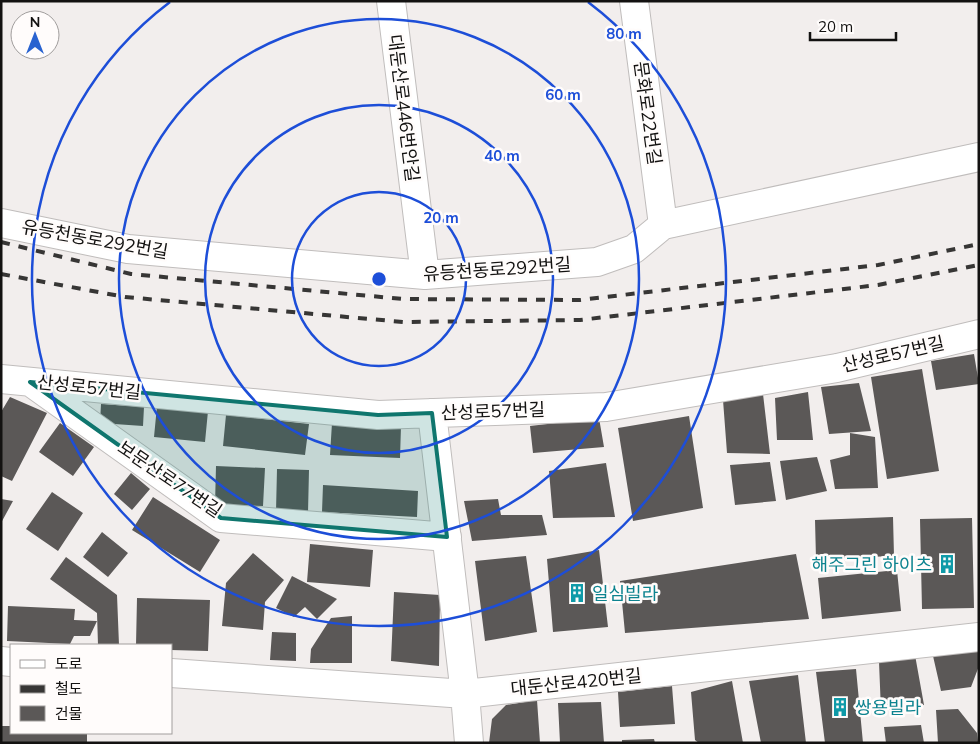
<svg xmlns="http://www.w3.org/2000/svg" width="980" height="744" viewBox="0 0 980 744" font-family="Mulish,'Noto Sans KR',sans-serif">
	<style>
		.building { fill: #5b5857 }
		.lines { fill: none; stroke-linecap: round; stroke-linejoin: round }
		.minor-casing { stroke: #c0bdbc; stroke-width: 30 }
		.minor { stroke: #fff; stroke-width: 28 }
		.rail { stroke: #373635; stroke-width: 4; stroke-dasharray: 9 9; stroke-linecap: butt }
		.marked { fill: #0f766e; fill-opacity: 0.2; stroke: #0f766e; stroke-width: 4; stroke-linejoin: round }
		.ring { fill: none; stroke: #1d4ed8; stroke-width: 2.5 }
		.labels { text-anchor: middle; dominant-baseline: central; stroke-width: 5; stroke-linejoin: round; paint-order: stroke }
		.street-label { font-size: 18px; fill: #131211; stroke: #fffcfb }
		.culture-label { font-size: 18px; fill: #0d838f; stroke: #fffcfb; text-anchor: start }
		.centre { fill: #1d4ed8; stroke: #fffcfb; stroke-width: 2.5 }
		.ring-label { font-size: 15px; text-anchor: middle; font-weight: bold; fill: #1d4ed8; stroke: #fffcfb; stroke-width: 5; stroke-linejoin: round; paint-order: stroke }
	</style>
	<rect width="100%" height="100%" fill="#f2eeed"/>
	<path class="building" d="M974,354L979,384L936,390L931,361Z
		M922,369L939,471L887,479L871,377Z
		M859,383L871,431L829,434L821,387Z
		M808,392L813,440H777L775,398Z
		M763,394L770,454L727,453L723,400Z
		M10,397L47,413L12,481L1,476V412Z
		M101,404L144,407L143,426L100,423Z
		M157,406L208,411L205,442L154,437Z
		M226,415L309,424L305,455L223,446Z
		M689,416L703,508L633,521L618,428Z
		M599,418L604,447L533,453L530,426Z
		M60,423L94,447L73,476L39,452Z
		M332,423L401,426L400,458L330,455Z
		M850,433L875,437L878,488L835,489L830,460L850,455Z
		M817,457L827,491L786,500L780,461Z
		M770,462L776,501L735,505L730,465Z
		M606,463L615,517L553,518L549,471Z
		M216,466L265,468L263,506L215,505Z
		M277,469L309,470L308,513L276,512Z
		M131,473L150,489L132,510L114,494Z
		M323,485L418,491L417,517L322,512Z
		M52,492L83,513L58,551L26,529Z
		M153,497L220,540L200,572L132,530Z
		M1,499L13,501L1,523Z
		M498,499L501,515H542L547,535L472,541L464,501Z
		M893,517L894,556L816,559L815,520Z
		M972,518L974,608L922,609L920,519Z
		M102,532L128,553L108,577L83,557Z
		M310,544L373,550L370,587L307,582Z
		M599,550L608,627L553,632L547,559Z
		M253,553L284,580L265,602L263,630L222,626L226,583Z
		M796,554L809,619L625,633L620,581Z
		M526,556L537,632L485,641L475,561Z
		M66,557L117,595L119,645H98L97,613L50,579Z
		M897,570L901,611L822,619L818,578Z
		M292,576L337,599L317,619L305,607L294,617L276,608Z
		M394,592L440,595L439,666L391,661Z
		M137,598L210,600L208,651L171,650V645H136Z
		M8,606L75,609L74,620L97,621L90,636H74L70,644L7,641Z
		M352,616V663H310L311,649L331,618Z
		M272,632L296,633V661L270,660Z
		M979,647V666L971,687L941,691L933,656Z
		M915,655L924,705L881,711L879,662Z
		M856,669L863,743H825L816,672Z
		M798,675L806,743H761L749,681Z
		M732,681L743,743H699L695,740L691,692Z
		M672,686L675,724L620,727L618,692Z
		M537,700L540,743H489L492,719L506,705Z
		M601,702L604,743H560L558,703Z
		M958,709L977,733L978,743H938L936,710Z
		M921,725L924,743H886L884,727Z
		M1,726H11V733H87V743H1Z
		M654,739L655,743H622V740Z"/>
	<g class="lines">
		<g class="minor-casing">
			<path id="minor" d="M391,1L425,275
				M634,1L663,225
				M1,223L128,249L425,275L597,262L634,249L663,225L979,157
				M1,379L378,415L606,407L837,368L979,334
				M32,383L221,518L447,537
				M432,413L465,694L469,743
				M1,661L11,662
				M171,673L465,694L979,637"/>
		</g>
		<use href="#minor" class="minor"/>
		<path class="rail" d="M1,242L131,274L403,299L580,300L878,265L979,244
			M1,274L125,297L403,322L580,320L878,285L979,265"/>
	</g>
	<path class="marked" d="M30,382L378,415L432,413L447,537L221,518Z"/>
	<g class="ring">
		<circle cx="379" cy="279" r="87"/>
		<circle cx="379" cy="279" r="174"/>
		<circle cx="379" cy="279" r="260"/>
		<path d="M588 2A347 347 0 1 1 170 2"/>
	</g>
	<defs>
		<g id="building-bare" transform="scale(1.5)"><path d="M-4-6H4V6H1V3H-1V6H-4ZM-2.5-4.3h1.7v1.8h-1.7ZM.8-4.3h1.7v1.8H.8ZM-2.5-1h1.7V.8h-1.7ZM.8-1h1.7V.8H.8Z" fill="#0f9aa8" stroke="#fffcfb" stroke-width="2.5" paint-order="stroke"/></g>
	</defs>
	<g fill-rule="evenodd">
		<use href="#building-bare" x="947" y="564"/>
		<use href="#building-bare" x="577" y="593"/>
		<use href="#building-bare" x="840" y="707"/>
	</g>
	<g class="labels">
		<g class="street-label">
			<text transform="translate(404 108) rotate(83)">대둔산로446번안길</text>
			<text transform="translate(648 113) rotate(82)">문화로22번길</text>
			<text transform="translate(95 239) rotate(10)">유등천동로292번길</text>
			<text transform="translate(497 269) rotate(-4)">유등천동로292번길</text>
			<text transform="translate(893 354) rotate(-13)">산성로57번길</text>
			<text transform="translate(89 387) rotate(6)">산성로57번길</text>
			<text transform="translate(493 411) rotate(-2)">산성로57번길</text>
			<text transform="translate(170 479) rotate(34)">보문산로77번길</text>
			<text transform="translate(576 682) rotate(-6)">대둔산로420번길</text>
		</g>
		<g class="culture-label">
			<text x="932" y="564" text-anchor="end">해주그린 하이츠</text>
			<text x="592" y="593">일심빌라</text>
			<text x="855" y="707">쌍용빌라</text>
		</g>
	</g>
	<circle cx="379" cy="279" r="8" class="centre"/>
	<g class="ring-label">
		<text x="624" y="39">80 m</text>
		<text x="563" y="100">60 m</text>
		<text x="502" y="161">40 m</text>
		<text x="441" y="223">20 m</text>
	</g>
	<rect width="980" height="744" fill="none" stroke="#131211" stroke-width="5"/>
	<rect x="10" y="644" width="162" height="90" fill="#fffcfb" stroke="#a19e9d"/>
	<rect x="20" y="660" width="25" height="8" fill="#ffffff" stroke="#a19e9d"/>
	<text x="55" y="669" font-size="15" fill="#131211">도로</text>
	<rect x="20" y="685" width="25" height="8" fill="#373635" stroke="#a19e9d"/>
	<text x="55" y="694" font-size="15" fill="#131211">철도</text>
	<rect x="20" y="706" width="25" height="15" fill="#5b5857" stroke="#a19e9d"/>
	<text x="55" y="719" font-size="15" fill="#131211">건물</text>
	<g transform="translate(35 35)"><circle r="24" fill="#fffcfb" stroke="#a19e9d"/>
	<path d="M0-4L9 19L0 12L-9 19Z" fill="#2963d0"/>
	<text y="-8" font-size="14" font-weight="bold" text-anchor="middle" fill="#131211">N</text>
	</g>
	<path d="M810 32v8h86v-8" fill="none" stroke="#131211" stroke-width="2.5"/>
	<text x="818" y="32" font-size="15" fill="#131211" stroke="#fffcfb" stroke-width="4" paint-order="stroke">20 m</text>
</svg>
